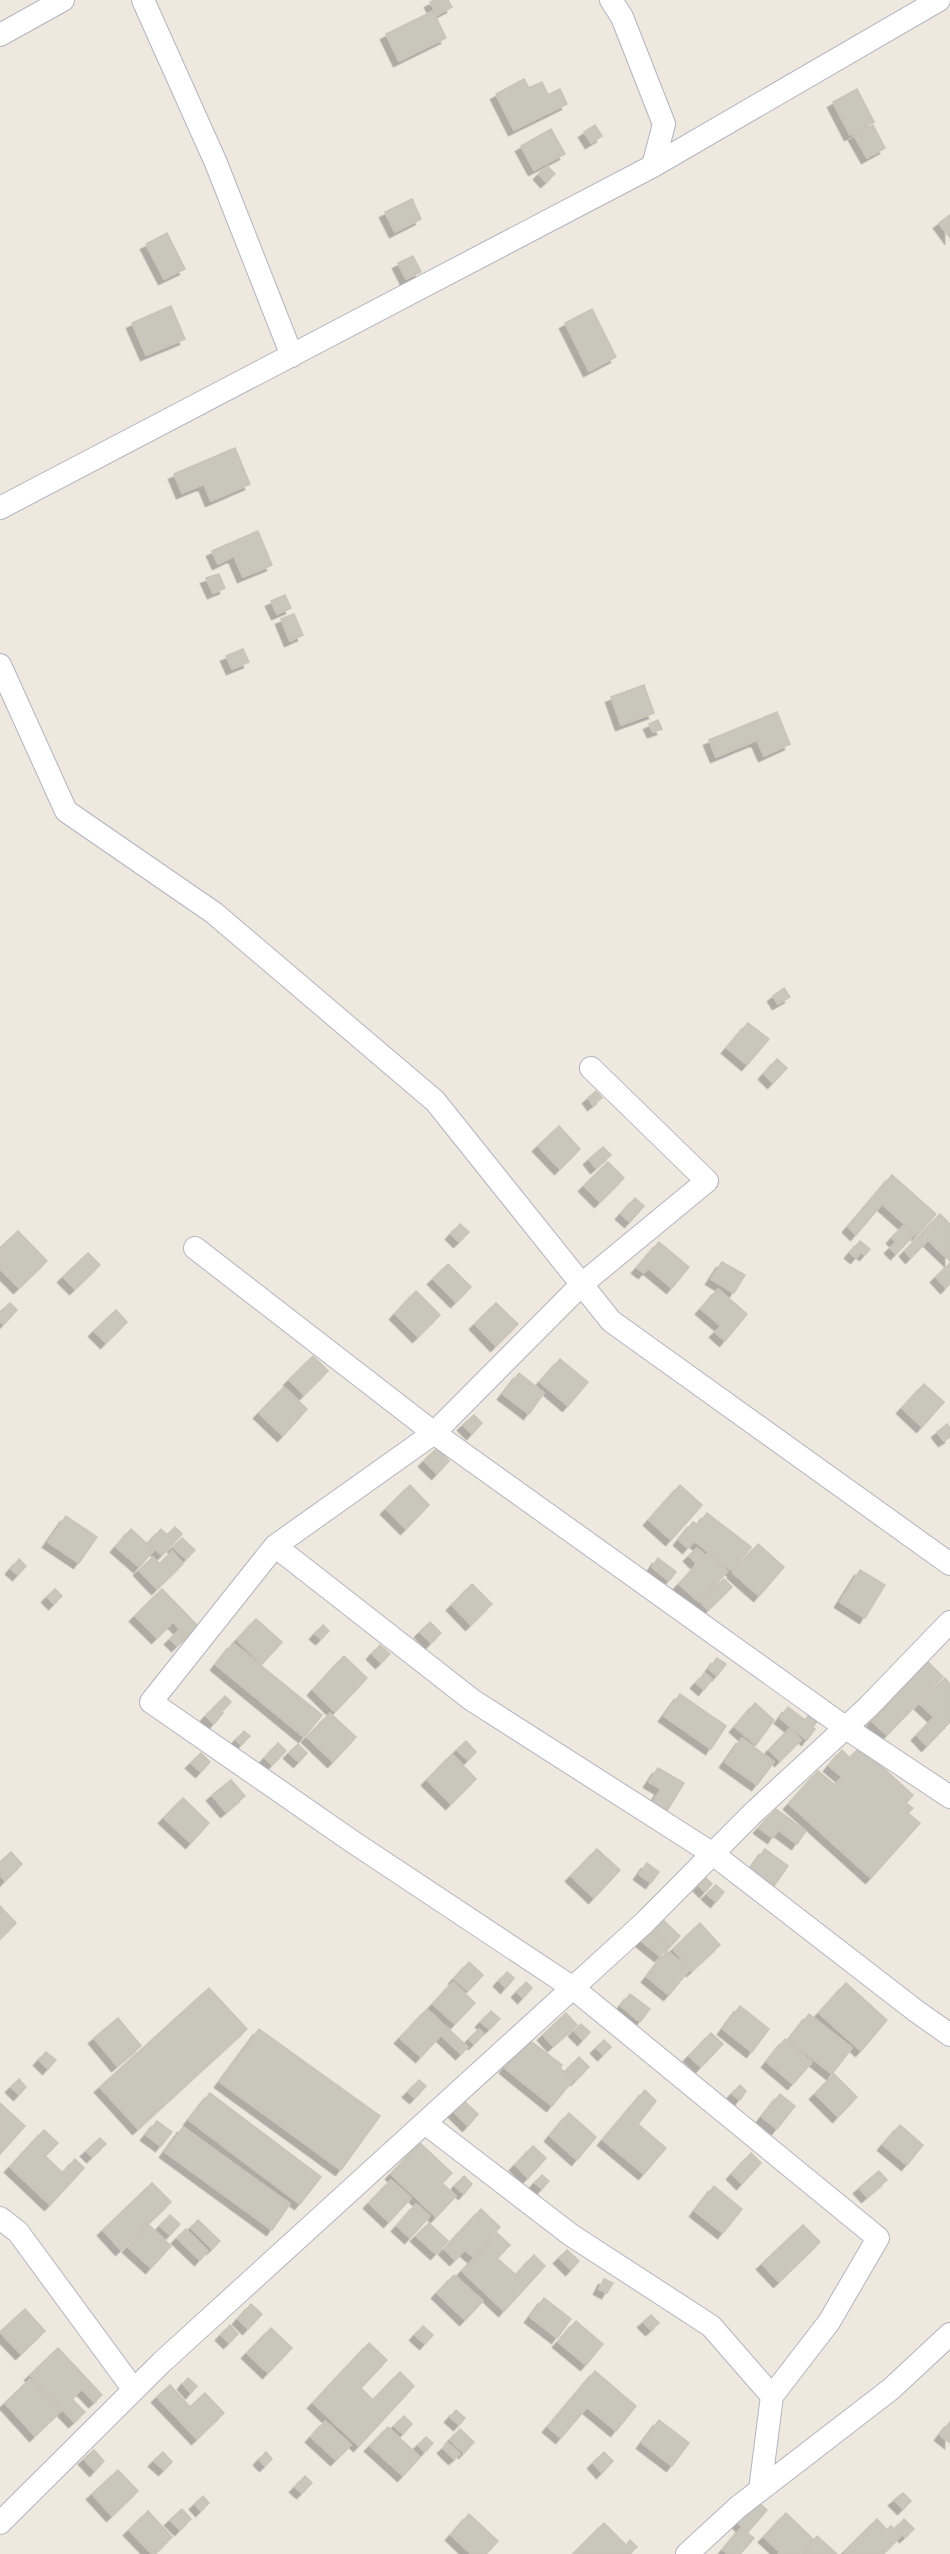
<svg xmlns="http://www.w3.org/2000/svg" width="950" height="2554" viewBox="0 0 950 2554" font-family="'Open Sans',sans-serif">
	<style>
		.building { fill: #c9c6bc; stroke: #cac4b7; stroke-width: 1.5; filter: url(#shadow) }
		.lines { fill: none; stroke-linecap: round; stroke-linejoin: round }
		.street-casing { stroke: #b2b4c0; stroke-width: 24 }
		.street { stroke: #fff; stroke-width: 22 }
	</style>
	<defs>
		<filter id="shadow"><feDropShadow dx="-5.5" dy="5.5" stdDeviation="0" flood-color="#0004"/></filter>
	</defs>
	<rect width="100%" height="100%" fill="#eee8de"/>
	<path class="building" d="M434,0H448L452,7L437,15L430,2Z
		M433,11L446,38L399,61L386,34Z
		M524,79L529,88L542,82L548,95L560,89L567,104L514,130L496,94Z
		M857,89L874,122L850,135L833,102Z
		M595,125L602,136L591,143L584,132Z
		M873,125L885,148L867,158L854,135Z
		M551,129L565,154L534,170L521,146Z
		M547,166L555,174L546,182L539,174Z
		M412,199L421,219L395,232L385,212Z
		M950,215V238L939,223Z
		M167,233L185,269L164,279L146,244Z
		M413,256L421,272L406,279L398,263Z
		M171,306L185,339L146,355L132,323Z
		M592,309L616,357L589,371L565,323Z
		M235,448L250,484L211,501L204,484L182,493L174,474Z
		M258,531L272,565L243,577L234,556L218,564L212,551Z
		M219,574L225,588L213,593L206,578Z
		M285,595L291,608L277,614L271,601Z
		M294,614L303,635L290,641L281,619Z
		M243,649L249,662L232,669L226,656Z
		M644,685L654,713L621,725L611,697Z
		M777,712L790,744L764,756L757,740L716,757L709,740Z
		M658,720L662,729L653,732L649,724Z
		M784,988L790,997L778,1004L773,996Z
		M748,1023L769,1039L747,1065L727,1048Z
		M777,1059L787,1068L773,1083L764,1074Z
		M596,1091L602,1098L593,1105L588,1098Z
		M559,1126L580,1149L560,1169L538,1146Z
		M603,1147L611,1155L596,1168L589,1159Z
		M608,1162L624,1178L600,1202L584,1186Z
		M892,1175L936,1214L917,1235L882,1204L856,1235L848,1227Z
		M635,1198L644,1206L630,1222L621,1214Z
		M940,1214L950,1224V1261L928,1240L911,1258L905,1251Z
		M460,1224L469,1232L459,1242L451,1234Z
		M903,1226L914,1235L896,1254L890,1248L896,1242L892,1238Z
		M18,1231L47,1261L19,1288L0,1269V1248Z
		M860,1241L870,1249L865,1255L861,1252L856,1258L850,1253Z
		M659,1242L689,1267L672,1288L648,1268L644,1273L637,1268Z
		M88,1253L100,1265L75,1289L63,1277Z
		M722,1262L745,1275L734,1293L711,1279Z
		M950,1263V1284L946,1288L936,1277Z
		M448,1264L471,1287L456,1302L433,1279Z
		M718,1289L747,1314L725,1341L715,1332L721,1326L701,1309Z
		M416,1291L440,1315L418,1337L395,1314Z
		M10,1303L17,1310L4,1324L0,1321V1312Z
		M496,1303L518,1324L496,1346L475,1324Z
		M116,1310L127,1322L106,1343L94,1331Z
		M313,1356L328,1371L304,1395L289,1380Z
		M560,1359L588,1382L568,1406L540,1382Z
		M519,1373L544,1393L529,1414L503,1394Z
		M924,1384L944,1402L922,1427L902,1408Z
		M284,1387L307,1409L283,1436L259,1413Z
		M474,1415L482,1423L472,1434L463,1425Z
		M947,1424L950,1428V1437L944,1441L937,1432Z
		M437,1448L449,1461L437,1474L424,1461Z
		M410,1485L429,1505L406,1529L386,1509Z
		M680,1485L702,1505L671,1540L649,1520Z
		M707,1513L751,1547L733,1571L694,1541L688,1548L679,1540L693,1522L698,1525Z
		M66,1516L97,1537L79,1563L48,1542Z
		M175,1527L182,1534L162,1555L148,1543L161,1529L167,1535Z
		M131,1529L154,1550L139,1567L116,1547Z
		M182,1538L195,1550L186,1559L173,1547Z
		M758,1544L784,1567L759,1596L733,1573Z
		M697,1548L704,1554L696,1563L689,1556Z
		M172,1551L183,1564L157,1589L139,1570L153,1557L160,1564Z
		M708,1553L728,1571L699,1602L679,1584Z
		M658,1558L676,1572L669,1581L652,1567Z
		M19,1559L26,1566L18,1575L11,1569Z
		M860,1570L885,1585L865,1618L840,1602Z
		M724,1579L732,1587L708,1610L700,1601Z
		M472,1584L492,1604L471,1625L452,1605Z
		M55,1589L62,1596L54,1604L47,1597Z
		M162,1589L198,1626L187,1637L173,1622L157,1638L135,1616Z
		M256,1619L282,1642L262,1664L237,1640Z
		M430,1622L441,1633L431,1643L420,1632Z
		M323,1625L329,1631L321,1639L315,1634Z
		M178,1631L185,1638L177,1646L170,1639Z
		M233,1643L322,1715L304,1737L216,1665Z
		M380,1645L390,1654L381,1663L372,1654Z
		M344,1656L367,1678L335,1712L313,1690Z
		M717,1658L726,1664L717,1676L709,1669Z
		M928,1662L943,1677L887,1735L872,1721Z
		M705,1673L712,1679L704,1690L696,1683Z
		M945,1678L950,1684V1722L927,1746L917,1735L934,1717L920,1704Z
		M680,1694L726,1726L711,1749L664,1716Z
		M225,1696L231,1702L223,1710L217,1705Z
		M755,1703L774,1720L756,1745L735,1727Z
		M215,1706L223,1713L214,1724L206,1716Z
		M788,1707L805,1720L810,1714L818,1720L813,1727L815,1729L807,1740L780,1718Z
		M330,1713L356,1737L333,1762L307,1737Z
		M790,1728L801,1740L780,1761L769,1750Z
		M244,1731L250,1736L241,1745L236,1740Z
		M742,1738L774,1762L757,1785L725,1762Z
		M466,1741L476,1752L468,1760L457,1750Z
		M278,1743L286,1751L272,1765L265,1758Z
		M298,1744L307,1753L299,1762L289,1753Z
		M860,1747L913,1795L906,1803L913,1808L908,1813L920,1823L871,1878L789,1804L818,1771L835,1785L842,1777L829,1766L842,1750L850,1758Z
		M201,1753L210,1762L201,1772L191,1763Z
		M452,1754L476,1779L451,1804L427,1780Z
		M658,1768L684,1783L667,1811L653,1802L661,1789L649,1782Z
		M231,1780L245,1796L226,1812L212,1795Z
		M183,1798L209,1823L191,1843L164,1818Z
		M776,1809L806,1831L797,1844L778,1830L773,1838L759,1828Z
		M597,1849L620,1870L594,1898L571,1876Z
		M765,1849L788,1866L772,1889L749,1871Z
		M11,1852L22,1864L5,1881L0,1875V1862Z
		M647,1863L659,1872L651,1883L639,1874Z
		M706,1878L712,1884L705,1892L699,1886Z
		M716,1885L724,1892L716,1902L707,1894Z
		M0,1906L16,1923L0,1939Z
		M662,1919L680,1936L670,1947L652,1929Z
		M700,1923L720,1945L692,1971L673,1949Z
		M649,1930L668,1947L660,1956L640,1940Z
		M667,1951L690,1969L669,1995L647,1977Z
		M469,1962L483,1975L468,1991L454,1979Z
		M507,1972L514,1978L506,1988L499,1981Z
		M453,1982L475,2003L455,2024L433,2004Z
		M526,1982L532,1988L523,1998L517,1992Z
		M846,1983L887,2020L861,2051L819,2013Z
		M209,1988L247,2029L138,2129L100,2087Z
		M630,1994L650,2009L640,2022L621,2006Z
		M740,2006L769,2029L752,2052L723,2029Z
		M427,2009L468,2047L461,2054L441,2035L421,2057L400,2038Z
		M491,2011L500,2019L489,2029L481,2022Z
		M566,2013L577,2025L553,2046L543,2035Z
		M809,2014L852,2048L832,2074L789,2040Z
		M118,2018L141,2046L117,2066L94,2038Z
		M581,2024L590,2032L583,2040L574,2031Z
		M259,2029L380,2116L341,2170L220,2082Z
		M479,2029L484,2034L474,2044L469,2039Z
		M711,2033L723,2044L701,2067L689,2056Z
		M528,2039L562,2065L560,2068L574,2079L552,2106L505,2068Z
		M785,2039L812,2062L793,2084L767,2062Z
		M604,2040L611,2047L603,2055L596,2048Z
		M46,2052L56,2060L48,2069L39,2060Z
		M579,2057L589,2067L576,2080L566,2071Z
		M834,2074L857,2097L838,2117L815,2094Z
		M19,2079L26,2087L19,2095L11,2087Z
		M419,2080L426,2086L415,2098L408,2092Z
		M740,2085L746,2091L740,2100L732,2094Z
		M645,2090L656,2101L638,2124L666,2148L644,2174L603,2140Z
		M210,2093L321,2177L300,2204L189,2120Z
		M780,2094L795,2106L777,2129L762,2117Z
		M463,2100L478,2114L468,2126L453,2111Z
		M0,2103L25,2126L0,2154Z
		M569,2113L596,2137L577,2160L550,2136Z
		M157,2121L172,2132L161,2146L146,2135Z
		M900,2125L923,2145L907,2165L883,2145Z
		M183,2127L290,2204L272,2230L165,2152Z
		M44,2130L58,2143L45,2156L63,2173L75,2159L84,2168L50,2205L10,2167Z
		M100,2138L106,2144L92,2157L86,2151Z
		M420,2143L452,2173L442,2183L456,2196L436,2217L391,2174Z
		M533,2146L546,2158L528,2178L515,2165Z
		M751,2153L761,2163L742,2184L732,2174Z
		M879,2171L887,2180L867,2197L859,2188Z
		M542,2175L549,2181L542,2189L535,2183Z
		M464,2176L472,2184L464,2194L455,2186Z
		M391,2180L411,2198L389,2222L369,2203Z
		M152,2183L171,2202L121,2250L103,2230Z
		M714,2186L742,2209L723,2233L695,2211Z
		M416,2204L430,2216L410,2238L397,2226Z
		M481,2209L500,2227L473,2257L465,2250L455,2260L444,2249Z
		M170,2215L180,2224L170,2235L160,2226Z
		M198,2220L220,2241L212,2249L191,2228Z
		M429,2223L448,2241L436,2254L416,2236Z
		M149,2225L171,2246L151,2268L128,2247Z
		M803,2225L820,2242L779,2282L762,2264Z
		M186,2229L208,2251L200,2260L177,2238Z
		M497,2233L510,2245L497,2258L516,2275L534,2255L545,2266L504,2311L462,2271Z
		M567,2250L579,2261L571,2270L559,2258Z
		M454,2275L483,2301L465,2320L437,2293Z
		M604,2279L613,2283L607,2293L599,2289Z
		M544,2298L571,2319L557,2338L530,2317Z
		M251,2304L262,2314L248,2329L238,2319Z
		M25,2309L45,2331L21,2354L0,2332Z
		M651,2315L659,2323L651,2330L643,2322Z
		M576,2321L603,2344L586,2365L558,2342Z
		M230,2325L238,2334L229,2343L221,2335Z
		M423,2326L433,2335L425,2344L415,2335Z
		M271,2328L292,2348L268,2373L247,2353Z
		M369,2343L387,2360L361,2388L373,2400L400,2372L414,2386L359,2446L313,2403Z
		M58,2348L102,2395L94,2402L82,2389L72,2399L85,2412L74,2422L30,2375Z
		M595,2371L636,2406L616,2431L587,2407L561,2438L548,2427Z
		M188,2378L197,2386L191,2393L183,2384Z
		M30,2379L61,2411L35,2436L5,2403Z
		M170,2385L190,2407L205,2393L224,2413L197,2439L157,2397Z
		M456,2410L465,2418L459,2425L450,2417Z
		M404,2416L412,2424L403,2434L394,2426Z
		M659,2420L689,2443L672,2466L642,2443Z
		M325,2421L351,2445L336,2460L311,2437Z
		M950,2422V2443L940,2435Z
		M388,2427L420,2457L403,2476L370,2446Z
		M460,2429L474,2442L464,2453L450,2440Z
		M426,2437L433,2443L425,2452L418,2445Z
		M448,2443L460,2454L454,2459L443,2448Z
		M94,2450L104,2461L95,2471L84,2459Z
		M163,2452L172,2462L164,2470L154,2461Z
		M266,2452L272,2459L265,2466L259,2460Z
		M604,2452L613,2461L602,2473L593,2463Z
		M118,2470L138,2491L112,2516L92,2494Z
		M305,2476L312,2483L302,2493L295,2487Z
		M903,2493L911,2501L903,2509L894,2500Z
		M203,2496L209,2503L201,2511L195,2504Z
		M755,2499L767,2510L748,2532L736,2521Z
		M182,2509L191,2519L180,2530L170,2520Z
		M148,2511L172,2537L155,2554H152L129,2530Z
		M786,2513L813,2539L799,2554H778L780,2552L764,2537Z
		M469,2514L498,2541L486,2554H471L451,2535Z
		M877,2519L887,2530L891,2526L901,2536L883,2554H846L844,2552Z
		M904,2519L914,2529L905,2537L896,2528Z
		M604,2523L626,2545L630,2540L637,2547L629,2554H573Z
		M741,2528L754,2538L740,2554H728L723,2550Z
		M817,2536L837,2554H802Z"/>
	<g class="lines">
		<g class="street-casing">
			<path id="street" d="M143,0L216,163L292,356
				M611,0L622,17L664,124L653,166
				M0,35L63,0
				M0,508L653,166L939,0
				M0,665L66,811L214,913L435,1101L611,1321L950,1564
				M591,1068L707,1181L582,1284L434,1433L275,1546L151,1702L353,1842L573,1988L878,2238L829,2322L772,2396
				M195,1248L434,1433L846,1728L950,1797
				M275,1546L472,1700L713,1854L916,2011L950,2035
				M425,2123L571,2235L711,2326L772,2396L760,2490
				M0,2218L18,2232L134,2390
				M0,2523L162,2362L645,1922L753,1813L868,1707L950,1622
				M687,2554L738,2507L891,2389L950,2334"/>
		</g>
		<use href="#street" class="street"/>
	</g>
</svg>
